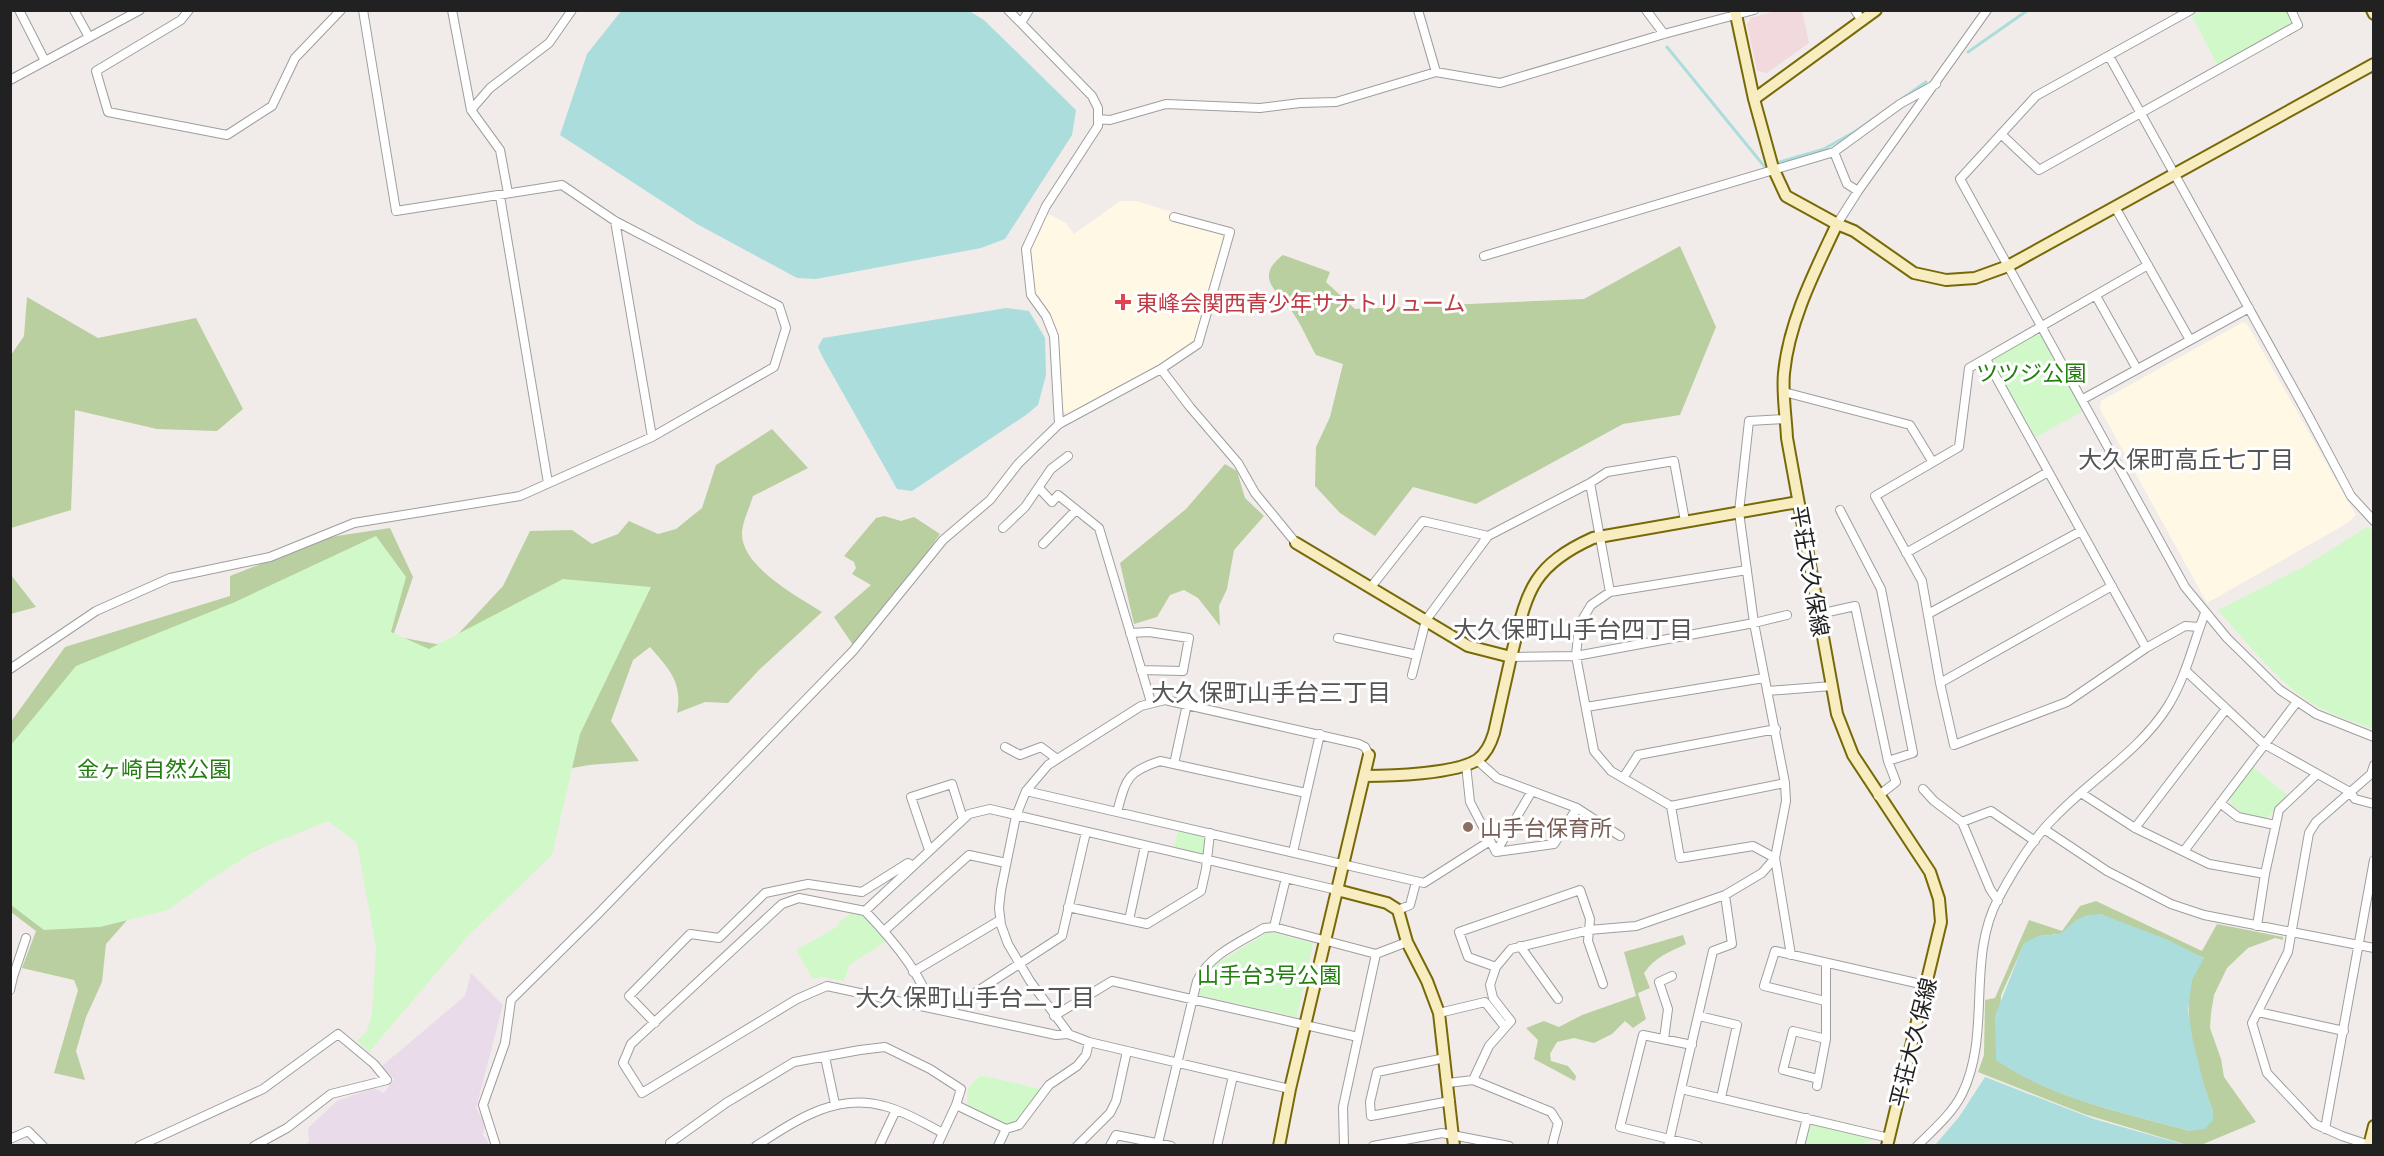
<svg xmlns="http://www.w3.org/2000/svg" width="2384" height="1156" viewBox="0 0 2384 1156" font-family="'Exo 2','Noto Sans JP',sans-serif">
	<style>
		.commercial { fill: #f1d9de }
		.industrial { fill: #e9dbea }
		.education { fill: #fef8e5 }
		.forest { fill: #b9cf9f; fill-rule: evenodd }
		.park { fill: #d1f8c9 }
		.water { fill: #abdddc }
		.lines { fill: none; stroke-linecap: round; stroke-linejoin: round }
		.stream { stroke: #abdddc; stroke-width: 3 }
		.street-casing { stroke: #9e9e9e; stroke-width: 10 }
		.secondary-casing { stroke: #786908; stroke-width: 14 }
		.street { stroke: #fff; stroke-width: 8 }
		.secondary { stroke: #f8edc0; stroke-width: 10 }
		.health-dot { fill: #e0444e; stroke: #fff; stroke-width: 2 }
		.education-dot { fill: #8d6e63; stroke: #fff; stroke-width: 2 }
		.labels { text-anchor: middle; dominant-baseline: central; stroke-width: 6; stroke-linejoin: round; paint-order: stroke }
		.health-label { font-size: 22px; fill: #be3a42; stroke: #fff; text-anchor: start }
		.park-label { font-size: 22px; fill: #227f0f; stroke: #fff }
		.street-label { font-size: 22px; fill: #212121; stroke: #fff }
		.education-label { font-size: 22px; fill: #785e54; stroke: #fff; text-anchor: start }
		.neighbourhood-label { font-size: 24px; fill: #545454; stroke: #fff }
	</style>
	<rect width="100%" height="100%" fill="#f1ece9"/>
	<path class="commercial" d="M1779,10L1802,11L1809,43L1767,73L1757,71L1747,24L1751,18Z"/>
	<path class="industrial" d="M471,973L503,1005L476,1108L485,1124L483,1136L486,1138L489,1145H303L309,1142L308,1128L337,1101L374,1088L384,1093L394,1079L382,1066L465,996Z"/>
	<path class="education" d="M1120,201H1136L1172,212L1168,221L1222,234L1224,238L1195,342L1130,385L1068,418L1062,408L1056,330L1046,310L1034,294L1031,259L1029,251L1047,215H1051L1066,223L1074,234Z
		M2243,322L2247,324L2356,515L2346,524L2207,603L2100,409L2101,401Z"/>
	<path class="forest" d="M1680,246L1716,327L1680,415L1623,424L1476,504L1413,487L1375,536L1340,513L1315,486L1316,447L1330,417L1343,364L1316,355C1308,341 1302,326 1293,313C1278,291 1253,278 1283,255L1330,272L1326,282L1355,309L1584,299Z
		M27,297L98,338L196,318L243,409L217,431L157,429L75,410L71,510L11,528V355L24,336Z
		M772,429L808,468L753,496C750,507 743,520 742,532C740,566 797,596 822,612L760,669L728,703L705,702L677,713C683,682 669,669 650,647L633,660L611,721L639,761L589,765L512,779L377,795L143,902L106,944L102,982L86,1017L76,1051L85,1080L54,1073L78,990L74,980L22,968L36,931L11,912L10,723L65,647L230,596V576L330,537L390,528L413,577L393,636L447,646L503,586L530,531L572,530L592,544L618,534L629,521L658,534L676,529L702,508L716,465Z
		M1225,464L1237,471L1245,498L1264,516L1234,550L1227,589L1219,606L1220,626L1198,598L1184,590L1170,595L1157,617L1134,624L1120,563L1186,509Z
		M884,516L901,521L914,517L940,534L913,572L853,645L834,617L871,585L852,574L856,568L854,562L844,556L876,518Z
		M11,575L36,607L11,614Z
		M2096,901L2202,951L2217,924L2283,937V940L2275,938L2248,948L2227,968L2214,995L2211,1013L2210,1028L2221,1059L2224,1077L2256,1122L2201,1145H2187L2084,1114L1978,1072L1984,1055L1985,1000L1995,998L2029,920L2062,931L2080,906ZM2100,914L2204,958C2199,965 2193,974 2191,983C2183,1024 2198,1072 2213,1111L2190,1131C2125,1113 2053,1099 1997,1060L2001,995L2024,944L2039,936L2060,934Z
		M1683,935L1686,944C1669,952 1655,957 1644,973L1650,988L1638,993L1646,1019L1633,1028L1625,1021L1612,1034L1594,1043L1574,1038L1557,1042L1550,1054L1551,1061L1568,1066L1576,1076L1575,1081L1534,1059L1538,1040L1526,1028L1544,1021L1559,1027L1582,1015L1636,996L1624,952Z"/>
	<path class="park" d="M2288,10L2292,23L2218,66L2192,16L2202,11Z
		M2036,335L2044,336L2085,410L2036,437L1992,362L1995,357Z
		M2367,527L2374,531L2373,729C2349,720 2323,712 2302,697C2271,673 2244,640 2218,610L2305,566Z
		M376,536L406,577L391,632L429,649L563,579L651,587L580,734L552,855L467,937L369,1052L357,1041L367,1031L372,1013L376,948L357,843L328,821L256,850L204,884L168,910L100,927L44,930L11,905V745L76,666L235,602Z
		M2253,767L2287,795C2279,802 2275,812 2267,818L2244,814L2231,804L2230,797Z
		M1178,830L1202,836L1206,842L1202,855L1174,848Z
		M853,912L864,916L888,940L849,965L844,981L821,977L813,979L796,950L837,927L838,923Z
		M1268,932L1313,943L1297,1017L1199,995L1203,980L1210,968Z
		M980,1076H984L1041,1089L1015,1122L1006,1124L969,1106C963,1093 971,1084 980,1076Z
		M1812,1125L1867,1137L1872,1140L1861,1145H1804L1809,1129Z"/>
	<path class="water" d="M622,10L969,11L984,20L1076,110L1072,135L1005,239L981,248L816,279L797,278L697,224L560,135L587,54Z
		M1006,308L1029,311L1045,338L1046,375L1038,405L1026,415L912,491L897,489L822,356L818,347L823,338Z
		M2100,914L2166,939L2204,958L2192,980L2188,1010L2193,1041L2205,1089L2213,1111V1120L2205,1129L2190,1131C2125,1113 2053,1099 1996,1060L1995,1016L2024,943L2039,936L2060,934L2076,920L2088,915Z
		M1985,1077L2094,1119L2186,1145H1935L1959,1117Z"/>
	<g class="lines">
		<path class="stream" d="M1667,47L1764,166
			M1968,52L2028,10
			M1780,162L1824,149L1856,131L1926,82"/>
		<g class="street-casing">
			<path id="street" d="M19,10L45,61
				M74,10L89,37
				M189,10L181,20L96,71L108,112L227,135L272,106L295,58L341,10
				M452,10L471,110L500,150L508,193
				M1008,10L1021,23
				M1029,10L1021,23L1092,96L1098,108V126L1046,206L1026,249L1031,295L1046,316L1054,336L1059,424
				M1418,10L1436,72L1500,83L1664,34L1754,10
				M1646,10L1664,34
				M1855,10L1862,21
				M2191,10L2036,96L1960,179L2185,587L2227,638L2280,690L2316,714L2374,737
				M2109,56L2308,415L2351,496L2374,521
				M10,80L140,10
				M471,110L490,88L549,43L572,10
				M1098,119L1110,120L1166,104L1260,108L1300,103L1336,102L1436,72
				M2001,134L2039,170L2298,25L2291,10
				M1834,152L1847,184L1858,191
				M500,196L548,483
				M2115,207L2190,340
				M615,221L652,437
				M1837,224L1858,191L1987,10
				M1484,256L1834,152L1900,104L1936,84
				M2148,265L1969,368L1959,447L1875,496L1922,581L1940,683L1954,745L2067,702L2146,648L2185,626L2200,627
				M2096,296L2137,369
				M1986,359L2146,648
				M1161,369L1190,407L1238,463L1255,493L1296,543
				M1784,392L1910,425L1932,461
				M2083,399L2249,308
				M1590,483L1610,592
				M1039,488L1052,502L1058,495L1099,528L1151,702
				M1840,510L1881,589L1913,753L1888,761
				M1003,528L1025,507L1051,469L1068,456
				M1043,544L1076,510
				M1906,553L2048,472
				M1747,570L1610,592L1591,605L1579,625L1576,656L1594,751L1611,771L1671,806L1785,783
				M1371,587L1423,521L1488,536L1590,483L1607,472L1674,461L1685,521
				M1819,614L1855,606L1888,761L1896,782L1878,796
				M1928,614L2081,531
				M1130,633L1149,632L1189,638L1183,671L1141,670
				M1338,638L1417,655
				M1511,657L1576,656L1754,623L1787,615
				M10,669L96,611L170,578L270,557L354,523L520,496L652,437L774,367L786,328L779,306L615,221L562,185L396,211L363,10
				M2186,671L2264,744L2350,792L2355,799L2374,804
				M1412,675L1426,620L1488,536
				M1940,683L2112,586
				M1767,691L1832,686
				M1586,707L1764,678
				M1005,747L1020,755L1041,747L1057,759
				M1477,760L1497,778L1577,808L1620,836
				M1174,764L1187,704
				M1466,765L1470,802L1496,852L1554,844L1577,808
				M1623,778L1638,755L1776,729
				M1923,789L1934,801L1962,822L1991,811L2035,841
				M1026,791L1424,883L1490,841
				M2081,793L2135,828L2209,864L2265,874
				M2220,803L2238,817L2275,825
				M1671,806L1680,858L1753,846L1775,858L1786,801L1785,783L1754,623L1739,512L1749,421L1786,419
				M1117,812C1126,780 1126,772 1160,761L1306,793
				M1962,822L1990,889L1998,901
				M2135,828L2226,709
				M2044,829L2107,871L2171,904L2204,915L2374,948
				M929,850L911,797L952,784L963,819
				M2184,851L2296,703
				M1293,852L1320,734
				M1496,852L1532,791
				M1775,858L1791,955
				M1286,878L1274,927L1376,954L1407,942
				M1068,907L1147,924L1201,891L1206,869L1210,833
				M1398,910L1410,905L1416,882
				M865,911C889,936 922,973 931,1008
				M1129,920L1145,846
				M2257,926L2265,874L2279,810L2317,774
				M884,931L969,855L1006,863
				M1520,946L1558,999
				M1496,967L1468,957L1459,932L1580,890L1590,919L1588,941L1603,984
				M913,972L1000,920
				M10,990L13,977L26,938
				M1825,1001L1764,986L1775,951L1925,985
				M947,1011L1062,936L1086,832
				M2258,1012L2344,1031
				M1439,1013L1485,1002L1505,1027
				M1054,1016L1112,981L1358,1037
				M1699,1016L1737,1025L1721,1098
				M655,1023L629,996L690,934L719,938L765,893L808,884L862,892L908,863L913,866
				M1069,1034L1030,981L1008,944L1001,925L999,908L1001,890L1016,816L1026,791L1048,765L1141,706L1165,700L1359,744L1365,747L1369,755
				M1664,1039L1668,1009L1659,982L1672,976
				M1692,1045L1643,1035L1620,1127L1698,1146
				M825,1057L835,1104
				M1445,1058L1377,1072L1370,1102L1371,1116L1450,1101
				M1818,1079L1783,1070L1793,1031L1826,1039
				M1473,1080L1489,1046L1511,1021L1493,998L1490,985L1496,967L1511,949L1589,930L1636,926L1725,895L1762,873L1775,858
				M1448,1083L1473,1080L1551,1112L1558,1123L1552,1146
				M1817,1086L1826,1039V963
				M1290,1089L1089,1042L1068,1034L1056,1035L827,986L797,999L642,1093L623,1063L631,1044L782,904L799,898L865,911L969,814L990,809L1337,890
				M1681,1089L1713,951L1732,944L1725,895
				M956,1105L1006,1129L1019,1125L1049,1085L1077,1066L1086,1055L1089,1042
				M2325,1129L2374,860
				M10,1139L28,1131L43,1146
				M1158,1143L1197,981C1209,955 1240,942 1264,928L1274,927
				M2369,1145L2342,1136L2315,1124L2267,1073L2252,1023L2288,952L2309,833L2316,822L2371,774L2374,765
				M139,1146L263,1089L338,1034L374,1064L387,1080L331,1094L287,1128L254,1146
				M496,1146L483,1105L505,1043L511,1000L596,916L853,651L943,540L990,500L1018,464L1059,424L1161,369L1198,344L1230,232L1174,217
				M671,1146L670,1143L726,1103L794,1062L860,1050L885,1047L930,1069L961,1089L956,1105L937,1146
				M756,1146C795,1121 836,1092 884,1106C905,1111 925,1124 943,1133
				M879,1146L896,1110
				M998,1146L1006,1129
				M1077,1146L1110,1113L1116,1101L1127,1051
				M1110,1146L1116,1135L1171,1146
				M1217,1146L1233,1076
				M1344,1146L1343,1107L1376,954
				M1373,1146L1442,1133L1509,1146
				M1668,1146L1681,1089L1889,1138
				M1800,1146L1807,1118
				M1917,1146C1933,1130 1952,1114 1962,1094C1992,1033 1966,960 1998,899C2013,871 2032,839 2055,817C2091,779 2140,751 2168,706C2186,677 2193,644 2205,613"/>
		</g>
		<g class="secondary-casing">
			<path id="secondary" d="M1735,10L1754,99L1773,168L1786,196L1837,224L1854,231L1914,273L1946,280L1975,278L2008,266L2374,64
				M2372,10L2374,14
				M1754,99L1876,10
				M1837,224C1815,271 1789,321 1784,373C1782,394 1786,416 1787,438L1837,714L1853,755L1930,872L1939,899L1941,922L1887,1146
				M1296,543L1468,646L1511,657L1494,733C1491,743 1486,754 1477,760C1455,774 1390,776 1364,776
				M1511,657C1527,594 1529,567 1593,538L1798,502
				M1337,890L1387,903L1398,910L1407,942L1427,981L1439,1013L1454,1146
				M1279,1146L1290,1089L1369,755
				M2369,1146L2374,1126"/>
		</g>
		<use href="#street" class="street"/>
		<use href="#secondary" class="secondary"/>
	</g>
	<path class="health-dot" d="M1120 293h6v6h6v6h-6v6h-6v-6h-6v-6h6z"/>
	<circle class="education-dot" cx="1468" cy="827" r="6"/>
	<g class="labels">
		<g class="health-label">
			<text x="1136" y="302">東峰会関西青少年サナトリューム</text>
		</g>
		<g class="park-label">
			<text x="2031" y="372">ツツジ公園</text>
			<text x="154" y="768">金ヶ崎自然公園</text>
			<text x="1269" y="974">山手台3号公園</text>
		</g>
		<g class="street-label">
			<text transform="translate(1811 571) rotate(80)">平荘大久保線</text>
			<text transform="translate(1912 1042) rotate(-76)">平荘大久保線</text>
		</g>
		<g class="education-label">
			<text x="1480" y="827">山手台保育所</text>
		</g>
		<g class="neighbourhood-label">
			<text x="2186" y="458">大久保町高丘七丁目</text>
			<text x="1573" y="628">大久保町山手台四丁目</text>
			<text x="1271" y="691">大久保町山手台三丁目</text>
			<text x="975" y="996">大久保町山手台二丁目</text>
		</g>
	</g>
	<rect width="2384" height="1156" fill="none" stroke="#212121" stroke-width="24"/>
</svg>
